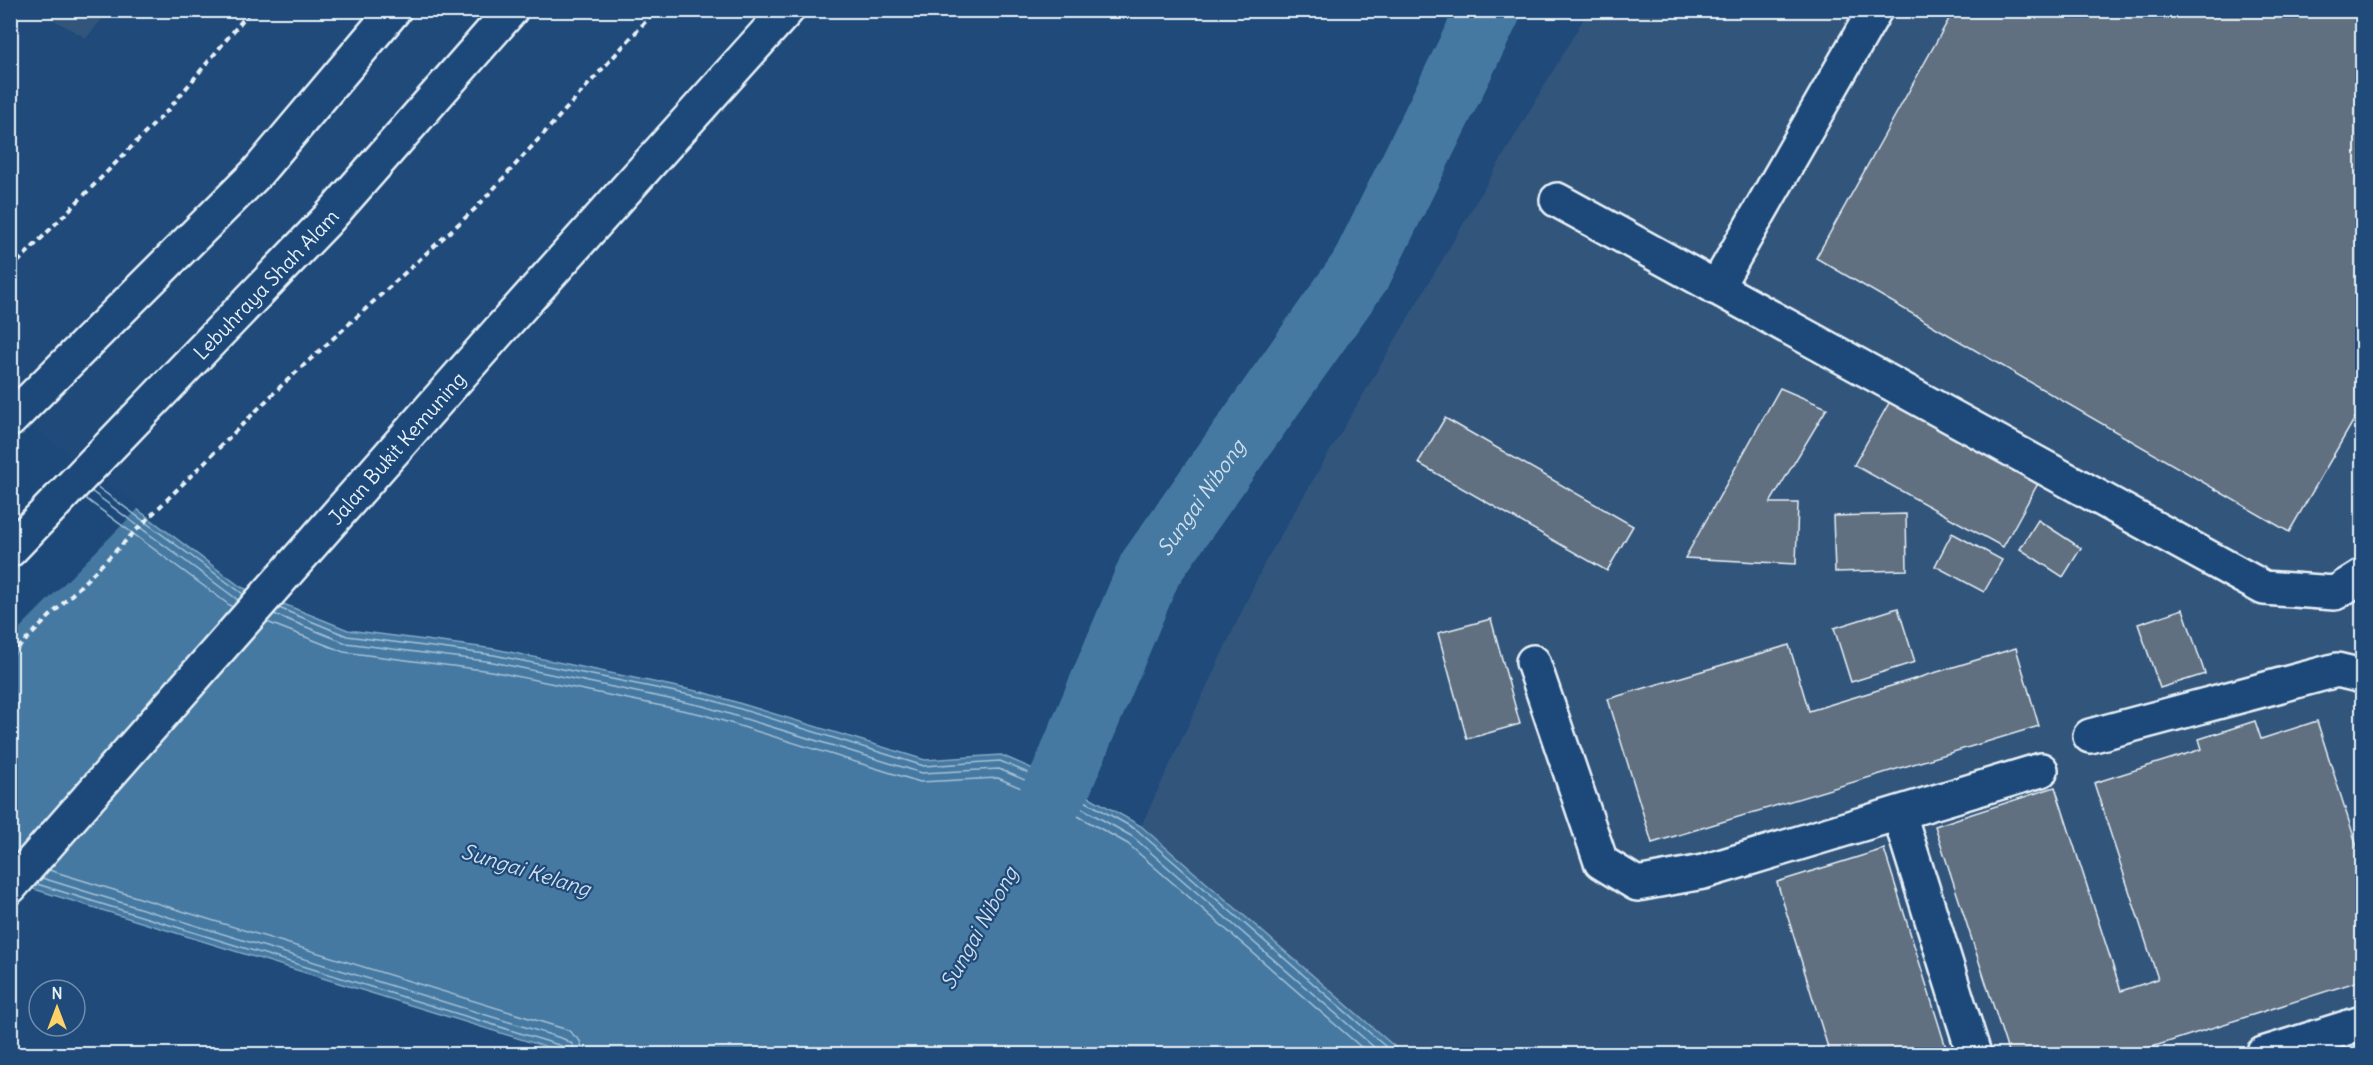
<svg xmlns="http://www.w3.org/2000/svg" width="2373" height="1065" viewBox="0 0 2373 1065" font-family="Delius,sans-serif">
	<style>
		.built { fill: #33557c }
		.water { fill: #4579a2; stroke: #86a9c4; stroke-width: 1.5 }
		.pier { fill: #1f4a7a }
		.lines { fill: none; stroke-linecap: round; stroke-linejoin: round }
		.shore { stroke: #a7c1d6; stroke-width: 1.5 }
		.river { stroke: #4579a2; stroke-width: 64 }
		.building { fill: #616f80; stroke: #e8f1f8; stroke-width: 1.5 }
		.minor-casing { stroke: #e8f1f8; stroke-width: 38 }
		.major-casing { stroke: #e8f1f8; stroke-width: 38 }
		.highway-casing { stroke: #e8f1f8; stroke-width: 38 }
		.path { stroke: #e8f1f8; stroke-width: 4; stroke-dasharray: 6 4.5; stroke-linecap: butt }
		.minor { stroke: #1f4a7a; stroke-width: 33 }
		.major { stroke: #1f4a7a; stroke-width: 33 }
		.highway { stroke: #1f4a7a; stroke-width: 33 }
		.labels { text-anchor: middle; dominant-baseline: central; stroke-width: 4.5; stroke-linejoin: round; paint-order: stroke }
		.street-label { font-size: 20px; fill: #e8f1f8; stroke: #1f4a7a }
		.water-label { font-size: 21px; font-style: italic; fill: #d0dfeb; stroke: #1f4a7a }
	</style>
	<rect width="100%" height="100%" fill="#1f4a7a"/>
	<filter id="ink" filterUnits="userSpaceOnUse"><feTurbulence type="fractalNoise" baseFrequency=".0167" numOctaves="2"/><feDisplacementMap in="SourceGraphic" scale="12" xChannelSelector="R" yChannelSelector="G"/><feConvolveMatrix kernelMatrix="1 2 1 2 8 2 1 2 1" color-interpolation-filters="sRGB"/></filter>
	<g filter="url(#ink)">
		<path class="built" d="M38,11H109L86,38Z
			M1588,11H2362V1054H1403L1141,826L1265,562Z"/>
		<path class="water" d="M10,414L241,587L348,630L495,649L706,693L925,760L1001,755L1061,781L1141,826L1403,1054H569L11,882Z"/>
		<path class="pier" d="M10,411L140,507L11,637Z"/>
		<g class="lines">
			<path class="shore" d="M96,486L243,594
				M91,491L238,600
				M85,498L232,607
				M279,608L347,636L494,655L705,698L924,766L1000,761L1058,786L1137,830L1394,1054
				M274,614L346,643L493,662L703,706L922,773L999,769L1055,793L1133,837L1382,1054
				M267,622L344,652L491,671L701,714L920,782L998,778L1051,801L1128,844L1369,1054
				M49,870L568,1030L580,1041L584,1054
				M42,878L564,1039L572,1044L575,1054
				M37,884L562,1046L566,1049L567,1054"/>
			<path class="river" id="s1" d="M1018,857L1061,781L1150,569L1361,270L1489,10"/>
		</g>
		<path class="building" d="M1954,10H2362V406L2289,532L1816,258Z
			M1780,388L1827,408L1770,503H1798L1796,564L1685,558Z
			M1893,396L2041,478L2003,547L1854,465Z
			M1445,418L1633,526L1607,571L1418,463Z
			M1906,514L1907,570L1835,572L1833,516Z
			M2038,520L2081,548L2063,577L2020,549Z
			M1952,533L2002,560L1984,592L1935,566Z
			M1898,608L1915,662L1851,682L1834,628Z
			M2183,609L2205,674L2160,688L2138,624Z
			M1491,619L1520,724L1467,739L1438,633Z
			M1789,645L1809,711L2016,648L2039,726L1652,843L1608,699Z
			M2255,721L2261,739L2317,721L2362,862V980L2130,1054H2009L1935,826L2055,787L2121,991L2158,979L2094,783L2202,749L2199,739Z
			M1884,849L1948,1054H1830L1777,882Z"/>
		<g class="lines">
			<g class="minor-casing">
				<path id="minor" d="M1557,200L2264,588L2335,593L2362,576
					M1716,288L1875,10
					M1533,662L1601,862L1637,884L1703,872L2041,770
					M2090,736L2337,670L2362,676
					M1899,814L1974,1054
					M2263,1054L2362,1023"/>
			</g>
			<g class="major-casing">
				<g id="major">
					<path id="s2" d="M10,887L498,332L787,10"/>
				</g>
			</g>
			<g class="highway-casing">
				<g id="highway">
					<path d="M10,420L256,174L394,10"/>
					<path id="s3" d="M10,550L327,220L511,10"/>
				</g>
			</g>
			<path class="path" d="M10,270L168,110L251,10
				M10,656L280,387L477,207L656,10"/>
			<use href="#minor" class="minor"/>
			<use href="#major" class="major"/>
			<use href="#highway" class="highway"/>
		</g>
	</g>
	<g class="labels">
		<g class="street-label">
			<text stroke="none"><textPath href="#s3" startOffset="369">Lebuhraya Shah Alam</textPath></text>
			<text stroke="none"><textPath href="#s2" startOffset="585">Jalan Bukit Kemuning</textPath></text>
		</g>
		<g class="water-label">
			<text stroke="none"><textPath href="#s1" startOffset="405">Sungai Nibong</textPath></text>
			<text transform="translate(526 870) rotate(17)">Sungai Kelang</text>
			<text transform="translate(979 928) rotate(-61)">Sungai Nibong</text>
		</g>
	</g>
	<rect width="2373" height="1065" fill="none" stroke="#1f4a7a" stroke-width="36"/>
	<rect x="18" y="18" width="2337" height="1029" fill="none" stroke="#e8f1f8" stroke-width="2" filter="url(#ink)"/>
	<g transform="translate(57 1008)"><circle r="28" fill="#1f4a7a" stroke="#6f8dac" stroke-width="1.5"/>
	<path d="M0-4.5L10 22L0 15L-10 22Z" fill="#ffd166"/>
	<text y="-9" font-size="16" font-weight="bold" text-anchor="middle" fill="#e8f1f8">N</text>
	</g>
</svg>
